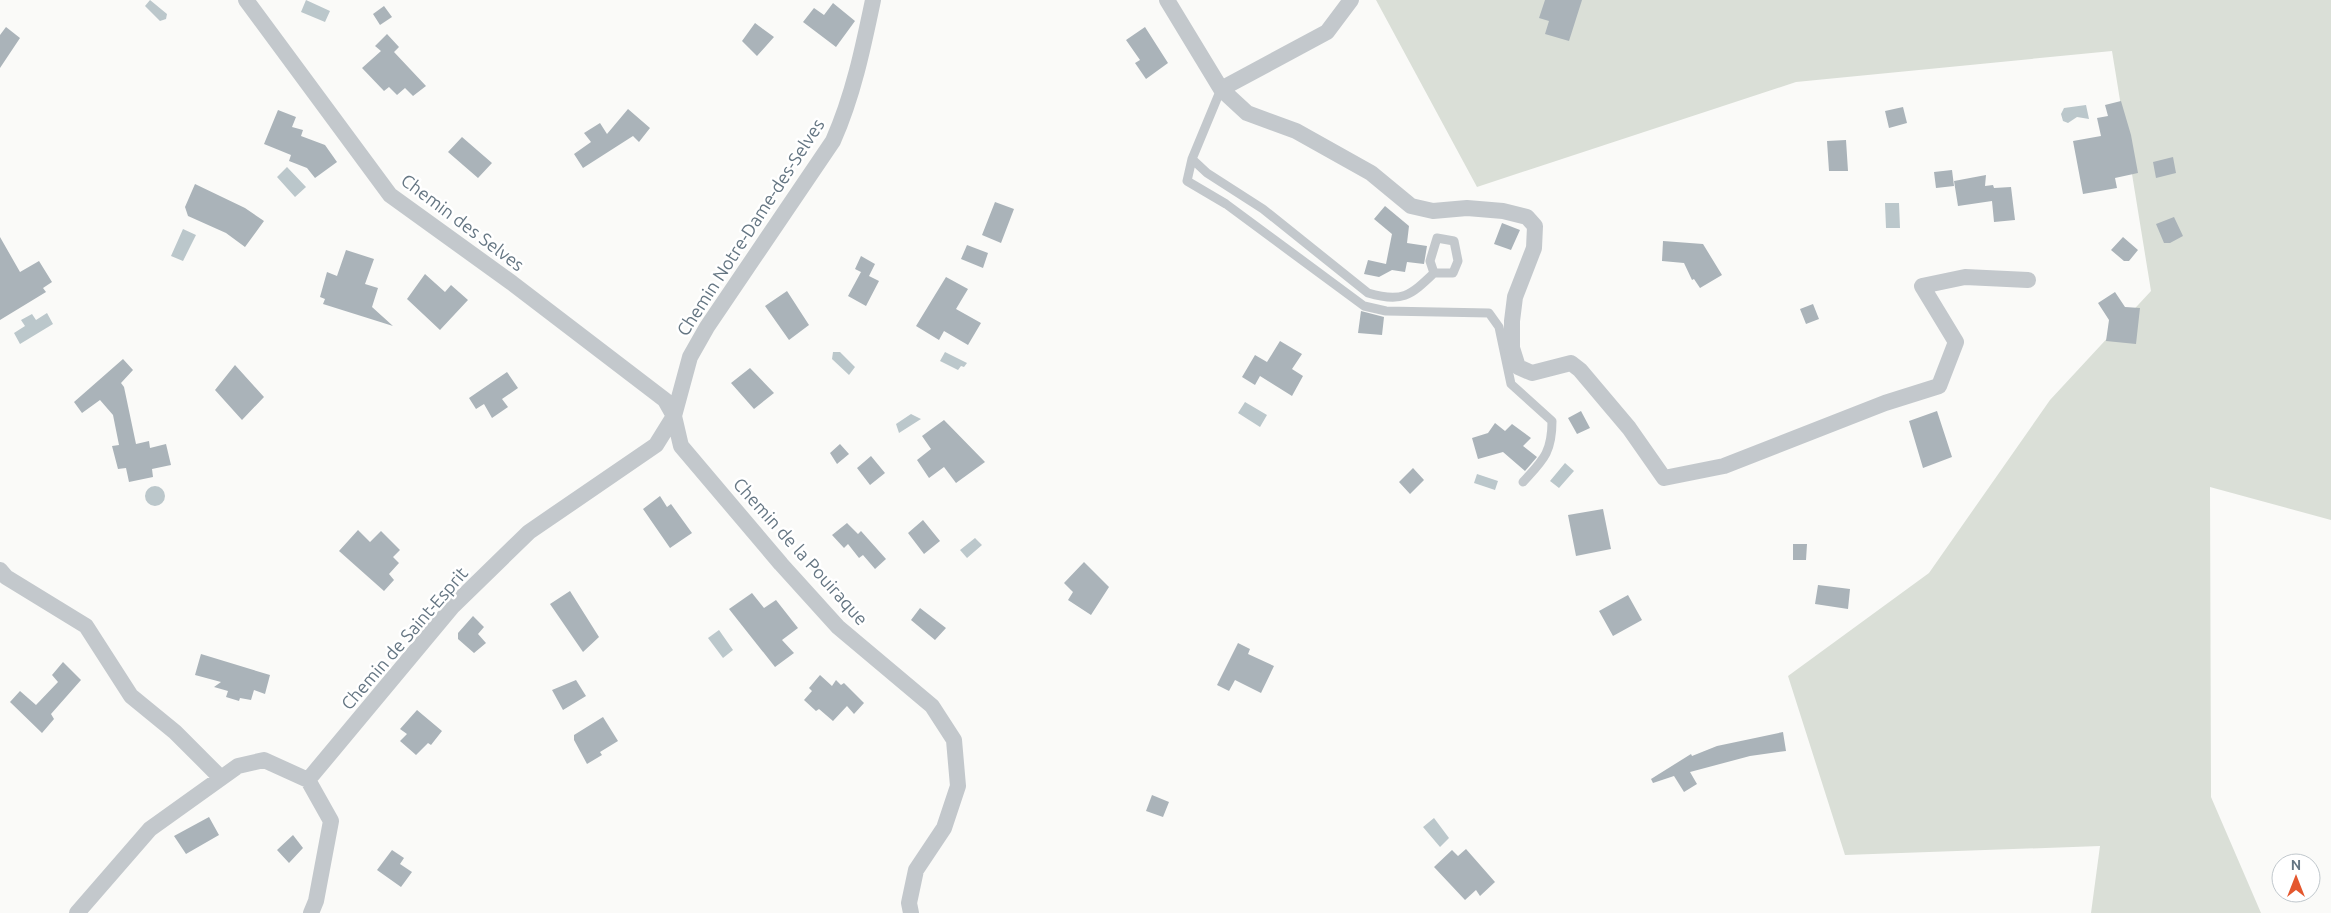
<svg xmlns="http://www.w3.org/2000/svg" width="2331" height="913" viewBox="0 0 2331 913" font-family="Ubuntu,sans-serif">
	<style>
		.green { fill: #dadfd7 }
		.water { fill: #bbc7cb }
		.building { fill: #aab3b9 }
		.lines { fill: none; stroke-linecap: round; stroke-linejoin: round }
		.service { stroke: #c3c8cc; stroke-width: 9 }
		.minor { stroke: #c3c8cc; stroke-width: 16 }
		.labels { text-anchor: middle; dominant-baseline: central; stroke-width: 5; stroke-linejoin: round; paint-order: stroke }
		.street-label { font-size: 18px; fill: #657683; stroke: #fff }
	</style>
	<rect width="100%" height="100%" fill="#fafaf8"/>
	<path class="green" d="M1376,0H2331V520L2210,487L2211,797L2261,913H2091L2100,846L1845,855L1788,676L1929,573L2050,400L2151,291L2112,51L1796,82L1477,187Z"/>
	<path class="water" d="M150,0L167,14L166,19L160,21L145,6Z
		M306,0L330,11L325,22L301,12Z
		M2086,105L2089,119L2077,117L2068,123L2063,121L2061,114L2064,108Z
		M287,167L306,187L295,197L277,177Z
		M1885,203H1899L1900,228H1886Z
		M183,229L196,235L183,261L171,256Z
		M47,313L53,324L20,344L14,333L25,326L21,320L32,314L36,320Z
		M833,352H840L855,367L849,375L832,359Z
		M945,352L967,363L964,367L961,366L958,370L940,361Z
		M1245,402L1267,415L1260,427L1238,413Z
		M911,414L921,419L899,433L896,424Z
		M1565,463L1574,471L1559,488L1550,481Z
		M1477,474L1498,481L1495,490L1474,483Z
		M145 496a10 10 0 1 1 20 0a10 10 0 1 1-20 0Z
		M975,538L982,545L967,558L960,550Z
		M719,630L733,650L723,658L708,638Z
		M1434,818L1449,838L1440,847L1423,827Z"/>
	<path class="building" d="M1545,0H1582L1569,41L1545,34L1549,21L1539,18Z
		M833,3L855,21L836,47L803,22L814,8L824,15Z
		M384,6L392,17L380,25L373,14Z
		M755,23L774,37L757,56L742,41Z
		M6,27L20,38L0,68V35Z
		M1145,27L1168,63L1146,79L1135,63L1140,60L1126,40Z
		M387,34L399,47L394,52L426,86L413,96L405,88L397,95L389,87L384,91L362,68L381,51L375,46Z
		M2121,101L2131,135L2138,173L2115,178L2117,188L2083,194L2073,141L2101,136L2097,118L2108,116L2105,105Z
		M1903,107L1907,123L1889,128L1885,111Z
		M628,109L650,128L639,142L633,136L583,168L574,154L591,142L584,133L600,123L607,134Z
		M278,110L296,117L292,127L303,130L301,136L325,145L337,162L315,178L307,168L289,161L291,155L264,144Z
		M462,137L492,163L478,178L448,152Z
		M1846,140L1848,171H1829L1827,141Z
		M2173,157L2176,173L2156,178L2153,162Z
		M1952,170L1954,186L1936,188L1934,172Z
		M1986,175L1985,186L1993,185L1994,188L2011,187L2015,220L1994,222L1992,201L1958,206L1954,181Z
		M195,184L245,208L264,221L245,247L226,233L188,216L185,207Z
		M995,202L1014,209L1001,243L982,235Z
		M1385,206L1409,226L1407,243L1427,246L1424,264L1407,262L1405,272L1392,270L1379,277L1364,274L1368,260L1386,264L1392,234L1374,219Z
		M2174,217L2183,236L2170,243H2164L2156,224Z
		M1502,223L1520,230L1511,250L1494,244Z
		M0,237L20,272L39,261L52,282L43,288L46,292L0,320Z
		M2123,237L2138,250L2129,261H2124L2111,250Z
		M1663,241L1703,244L1722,275L1700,288L1694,279L1692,280L1684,263L1662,261Z
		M967,245L988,253L983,268L961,259Z
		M346,250L374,259L365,284L378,288L372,307L393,326L323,304L325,299L320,297L327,272L337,276Z
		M861,256L875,264L869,276L855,269Z
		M861,272L879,281L866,306L848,296Z
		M425,274L445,292L451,285L468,300L440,330L407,299Z
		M946,277L968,289L956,309L981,323L968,345L944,331L939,340L916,326Z
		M787,291L809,325L789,340L765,306Z
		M2115,292L2125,307L2140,308L2136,344L2106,341L2109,320L2098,303Z
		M1813,304L1819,319L1806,324L1800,309Z
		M1361,311L1384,317L1382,335L1358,333Z
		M1280,341L1302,354L1292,369L1303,376L1292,396L1260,376L1255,385L1242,377L1255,355L1267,362Z
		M123,359L133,370L121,383L124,387L136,444L149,441L150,448L166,444L171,465L152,469L153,477L129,482L126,468L118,469L112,446L119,445L113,415L100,400L82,413L74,402Z
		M235,365L264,397L242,420L215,390Z
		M750,368L774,393L754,409L731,383Z
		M507,372L518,388L502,399L508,407L492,418L484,404L476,409L469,398Z
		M1581,411L1590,428L1577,434L1568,418Z
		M1937,411L1952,457L1923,468L1909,421Z
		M944,420L985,462L956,483L944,467L929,478L917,460L931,449L922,436Z
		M1495,423L1505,431L1512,424L1531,438L1523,446L1537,457L1525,471L1503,452L1478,459L1472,438L1488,433Z
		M840,444L849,454L837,464L830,453Z
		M871,456L885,473L870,485L857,468Z
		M1413,468L1424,480L1410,494L1399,482Z
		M660,496L667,507L671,504L692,533L670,548L643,509Z
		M1603,509L1611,549L1576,556L1568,515Z
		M923,520L940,541L924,554L908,533Z
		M847,523L858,534L861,531L886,559L875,569L863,555L859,558L848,544L844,548L832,535Z
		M358,530L370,542L381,531L400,550L393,557L399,563L389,574L394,580L384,591L339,551Z
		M1793,544H1807L1806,560H1793Z
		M1084,562L1109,587L1091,615L1068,600L1073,592L1064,583Z
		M1818,585L1850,589L1848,609L1815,604Z
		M570,591L599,637L583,652L550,604Z
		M752,593L764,608L776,600L798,628L782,640L794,653L775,667L729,609Z
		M1628,595L1642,620L1613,636L1599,611Z
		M920,608L946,628L935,640L911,620Z
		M473,616L484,627L478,634L486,643L474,653L458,639V633Z
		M1238,643L1250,649L1248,654L1274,666L1261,693L1235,680L1229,691L1217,685Z
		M201,654L270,675L265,694L254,690L251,700L240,698L239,701L226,697L228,691L214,687L221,682L195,675Z
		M63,662L81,680L51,714L54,719L42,733L10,702L20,691L36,705L58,682L52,675Z
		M820,675L832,686L836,680L841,685L844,683L864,703L854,714L847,706L833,721L819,709L816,711L804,700L812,691L809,688Z
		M576,680L586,696L563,710L552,690Z
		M417,710L442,731L431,745L428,743L416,755L400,741L407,734L400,729Z
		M603,717L618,741L600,752L602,755L587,764L574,740V735Z
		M1783,732L1786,751L1750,756L1690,772L1697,784L1684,792L1674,776L1653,783L1651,779L1691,754L1692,756L1717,746Z
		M1152,795L1169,802L1163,817L1146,811Z
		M209,817L219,835L186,854L174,836Z
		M293,835L303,848L289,863L277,850Z
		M1466,849L1495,882L1480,896L1476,890L1465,900L1434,867L1452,850L1458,856Z
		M392,850L404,858L400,864L412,872L401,887L377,870Z"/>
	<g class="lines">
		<path class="service" d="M1221,89L1192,159L1187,181L1226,204L1364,306L1386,311L1489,313L1499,327L1511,384L1552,421C1552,453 1543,460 1523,482
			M1192,159L1207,173L1263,209L1368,293C1402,303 1410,296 1434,273H1453L1458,261L1454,241L1437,238L1430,261L1434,273"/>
		<path class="minor" d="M246,0L390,195L512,283L665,400L674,416L681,446L781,564L838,627L932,706L954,740L958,786L944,828L916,870L909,903L911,913
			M1167,0L1221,89L1327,32L1351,0
			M1221,89L1247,113L1296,131L1371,173L1411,206L1433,211L1467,208L1503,211L1527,217L1535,226L1534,248L1515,297L1512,321V348L1518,367L1532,373L1571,363L1580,370L1629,428L1664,478L1724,466L1885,403L1939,386L1956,342L1922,286L1965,277L2028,280
			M0,570L6,577L86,626L131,696L175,732L221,778
			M308,780L331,821L316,901L311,913
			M77,913L150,829L238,766L264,760L308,780L453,606L529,532L656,445L674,416L690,357L707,327L833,141C853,96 863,48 873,0"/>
	</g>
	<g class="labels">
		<g class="street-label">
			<text transform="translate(463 222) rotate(37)">Chemin des Selves</text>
			<text transform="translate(750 227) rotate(-57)">Chemin Notre-Dame-des-Selves</text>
			<text transform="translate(801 551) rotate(48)">Chemin de la Pouiraque</text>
			<text transform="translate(404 638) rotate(-49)">Chemin de Saint-Esprit</text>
		</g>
	</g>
	<g transform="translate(2296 878)"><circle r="24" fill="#ffffff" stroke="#c1c8cd"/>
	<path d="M0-4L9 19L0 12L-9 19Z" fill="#e4572e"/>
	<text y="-8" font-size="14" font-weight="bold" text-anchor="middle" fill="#657683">N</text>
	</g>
</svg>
